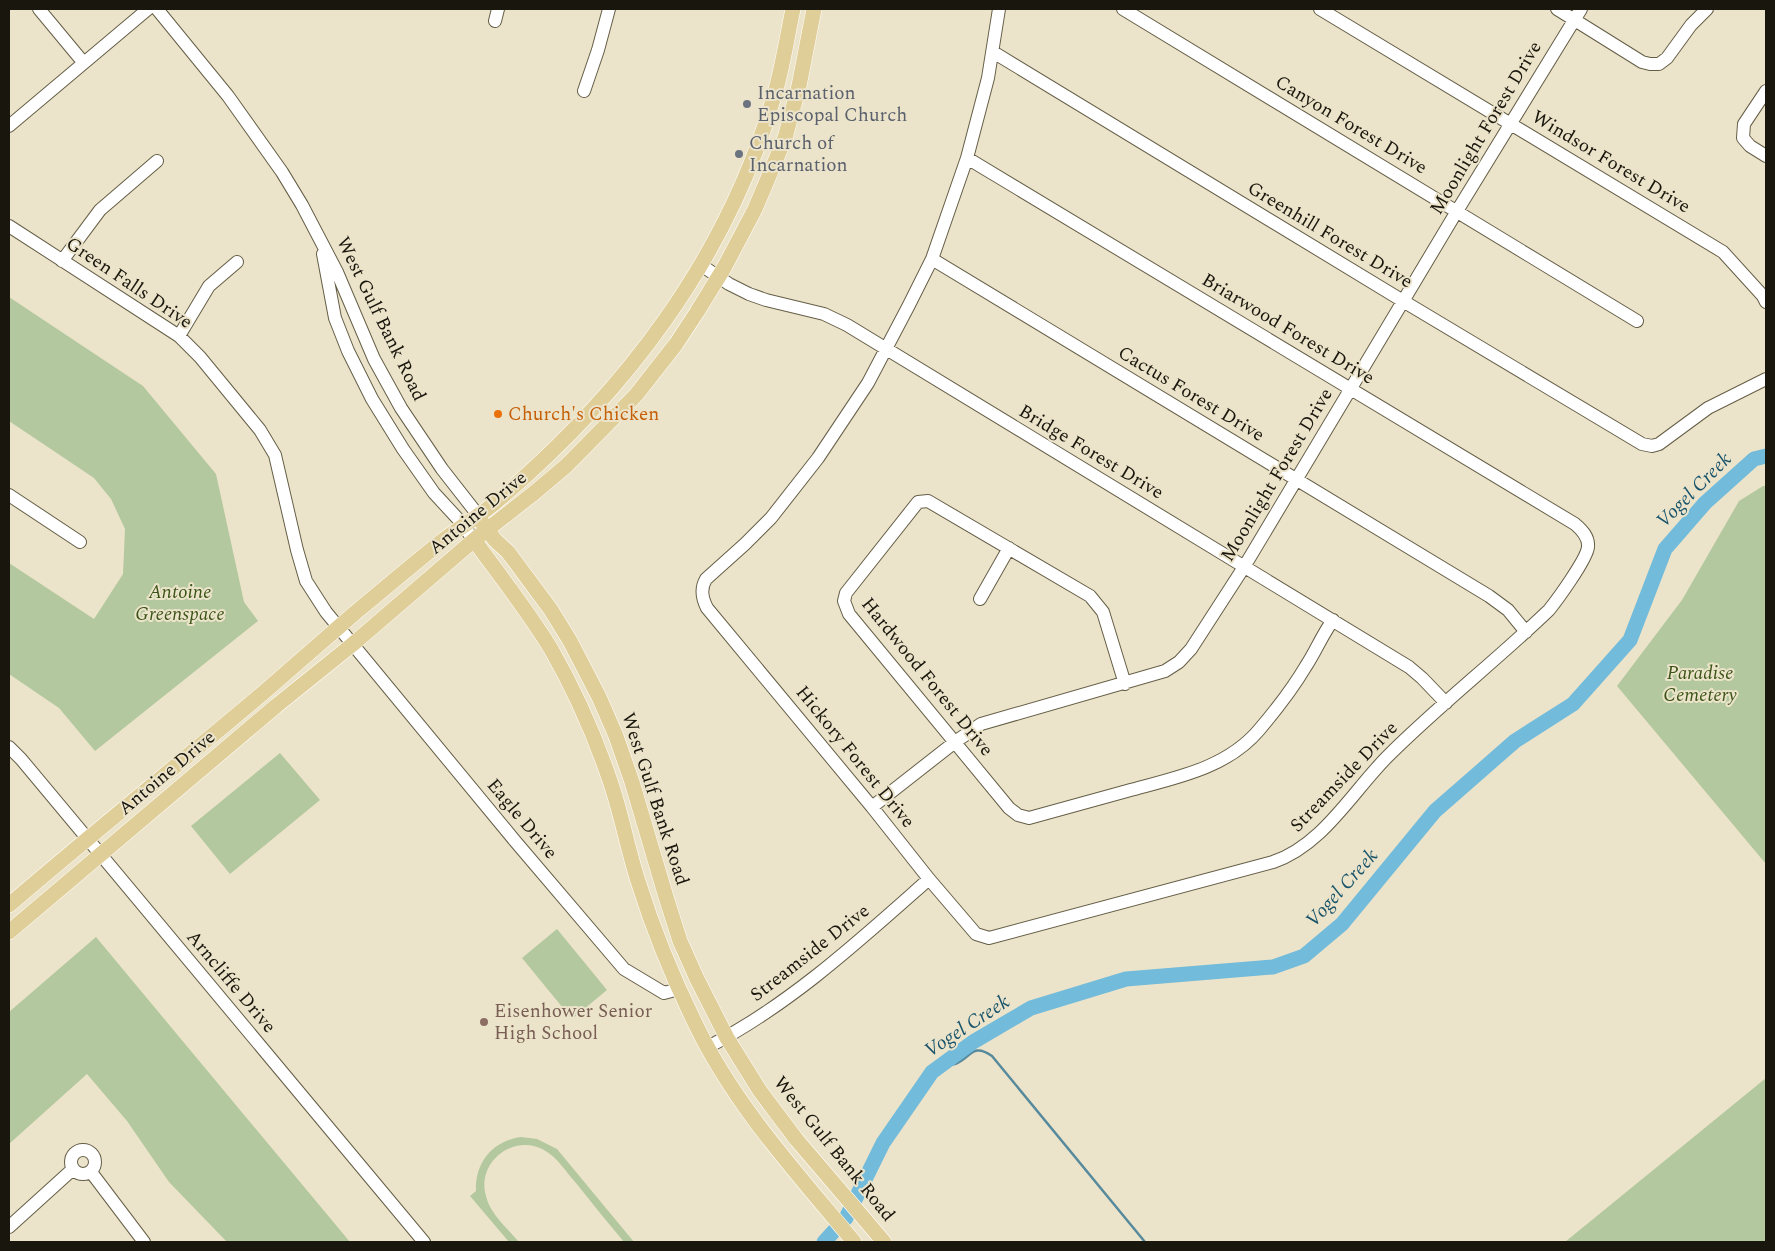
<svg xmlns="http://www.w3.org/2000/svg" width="1775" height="1251" viewBox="0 0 1775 1251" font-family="Spectral,serif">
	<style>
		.green { fill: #b3c89e }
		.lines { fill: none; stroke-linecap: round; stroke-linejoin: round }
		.stream { stroke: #578a9c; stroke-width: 2.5 }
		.river { stroke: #72bbda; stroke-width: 15 }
		.minor-casing { stroke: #655e47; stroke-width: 14 }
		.major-casing { stroke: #fff; stroke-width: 16 }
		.minor { stroke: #fff; stroke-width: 12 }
		.major { stroke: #e0ce99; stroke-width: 15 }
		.worship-dot { fill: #6b7280; stroke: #ece4ca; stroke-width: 2 }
		.food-dot { fill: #e8710a; stroke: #ece4ca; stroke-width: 2 }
		.education-dot { fill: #8d6e63; stroke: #ece4ca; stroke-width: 2 }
		.labels { text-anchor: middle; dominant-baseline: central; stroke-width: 4; stroke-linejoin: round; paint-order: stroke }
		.worship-label { font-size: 19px; fill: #5b616d; stroke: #ece4ca; text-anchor: start }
		.street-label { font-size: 19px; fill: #19160d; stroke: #ece4ca }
		.food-label { font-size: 19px; fill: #c56008; stroke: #ece4ca; text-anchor: start }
		.park-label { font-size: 19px; font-style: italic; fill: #395316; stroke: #ece4ca }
		.education-label { font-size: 19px; fill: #785e54; stroke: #ece4ca; text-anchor: start }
		.water-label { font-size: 20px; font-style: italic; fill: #19546b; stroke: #ece4ca }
	</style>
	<rect width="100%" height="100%" fill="#ece4ca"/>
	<path class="green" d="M9,297L143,386L216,474L244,602L258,621L95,751L59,708L9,674V563L94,619L123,574L125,529L111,499L94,478L9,421Z
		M1763,486H1766V864L1617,686L1682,600L1739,501Z
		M280,753L320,800L230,874L191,826Z
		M557,929L607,990L572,1019L522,958Z
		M96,937L350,1242H227L169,1182L127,1121L87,1074L9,1144V1012Z
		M1766,1078V1242H1565Z
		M521,1137L537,1139L557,1149L634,1242H624C608,1223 592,1203 576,1183C566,1172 557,1157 544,1150C514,1133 476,1162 486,1196C490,1214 508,1229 519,1242H509L470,1196L476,1191C475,1162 493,1141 521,1137Z"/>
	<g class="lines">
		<path class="stream" d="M943,1064C946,1064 952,1065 955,1064C971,1058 972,1042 992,1056L1145,1242"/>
		<path class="river" d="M824,1242L846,1218L883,1143L932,1072L973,1042L1031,1008L1126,979L1273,967L1304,956L1342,924L1435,811L1515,741L1573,704L1630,640L1665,549L1705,503L1754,459L1766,456"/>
		<g class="minor-casing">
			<path id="minor" d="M39,9L83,62
				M157,9L228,96L282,172L302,205L337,272L374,359L401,408L442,469L478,515
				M1123,9L1637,321
				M1320,9L1723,252L1763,296L1766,302
				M1557,9L1642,62L1650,64H1659L1667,58L1691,25L1707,9
				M495,21L498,9
				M993,52L1403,301L1642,444L1652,446L1659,444L1708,408L1766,379
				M584,91L598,50L609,9
				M1766,91L1744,124L1743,138L1750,146L1766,156
				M9,126L148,9
				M967,158L1575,524C1582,530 1589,537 1588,547C1587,559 1557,600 1549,610C1497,660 1439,705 1388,756C1352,792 1323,845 1273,862L989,938L976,934L929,879L872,807L707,608C702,598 700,589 706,579L745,544L771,518L818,458L868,383L909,305L932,259L967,158L988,78L999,9
				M9,226L179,336L200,357L260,430L275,455L297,550L306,581L326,612L515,841L624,969L664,993L679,989
				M323,254L335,318L348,351L372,399L403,449L434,493L458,519L474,540
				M932,259L1489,596L1508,610L1526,632
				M62,261L100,210L157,161
				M701,265L729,284L749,294L766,300L824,314L847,325L1409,667L1422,678L1446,703
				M179,336L209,286L237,262
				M9,495L80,542
				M980,599L1009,548
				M1125,684L1103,612L1090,596L928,501L918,502L846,593L844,601L849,614L1009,808L1018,815L1029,818C1062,809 1094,800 1127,791C1174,778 1226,769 1259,730C1276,710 1293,688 1306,666C1316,651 1322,635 1333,620
				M9,747L21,759L424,1242
				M872,807L955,742L981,724L1165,671L1179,662L1191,649L1244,567L1457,211L1581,9
				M708,1047C791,1004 860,940 929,879
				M71 1162a12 12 0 1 1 24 0a12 12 0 1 1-24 0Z
				M91,1172L144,1242
				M9,1227L73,1169"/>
		</g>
		<g class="major-casing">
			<path id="major" d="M481,521L495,540L508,552L551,610L570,641L599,697L616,736L632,782L666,897L680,941L697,979L727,1038L760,1091L796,1139L884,1242
				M474,540C500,576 528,611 551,649C574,689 593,732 608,775C621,810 627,848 639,884C654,932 673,978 695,1023C734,1105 797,1173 854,1242
				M9,905C93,833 179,764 263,693C294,666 325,639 356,612C384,589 412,565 441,542C457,529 475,519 491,506C622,397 728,259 775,93C783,65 787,37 793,9
				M9,932L276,706L353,644L474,540L534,493L566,466L636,395L676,344L697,312L724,268L755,209L785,138L799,86L814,9"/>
		</g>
		<use href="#minor" class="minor"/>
		<use href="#major" class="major"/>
	</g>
	<g class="worship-dot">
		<circle cx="747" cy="104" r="5"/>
		<circle cx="739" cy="154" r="5"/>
	</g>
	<circle class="food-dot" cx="498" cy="414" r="5"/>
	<circle class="education-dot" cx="484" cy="1022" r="5"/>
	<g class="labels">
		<g class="worship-label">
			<text x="757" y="93">Incarnation<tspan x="757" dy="22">Episcopal Church</tspan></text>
			<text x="749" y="143">Church of<tspan x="749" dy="22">Incarnation</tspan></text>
		</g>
		<g class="street-label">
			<text transform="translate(1351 125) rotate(31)">Canyon Forest Drive</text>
			<text transform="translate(1486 128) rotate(-59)">Moonlight Forest Drive</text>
			<text transform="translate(1611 162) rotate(31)">Windsor Forest Drive</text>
			<text transform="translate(1330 235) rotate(31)">Greenhill Forest Drive</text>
			<text transform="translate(129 283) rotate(34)">Green Falls Drive</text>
			<text transform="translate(381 319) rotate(64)">West Gulf Bank Road</text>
			<text transform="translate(1288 329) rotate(31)">Briarwood Forest Drive</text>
			<text transform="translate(1191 394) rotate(31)">Cactus Forest Drive</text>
			<text transform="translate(1091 452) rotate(31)">Bridge Forest Drive</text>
			<text transform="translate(1277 475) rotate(-59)">Moonlight Forest Drive</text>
			<text transform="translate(478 513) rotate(-39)">Antoine Drive</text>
			<text transform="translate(927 677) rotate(51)">Hardwood Forest Drive</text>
			<text transform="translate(855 757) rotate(51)">Hickory Forest Drive</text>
			<text transform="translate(167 773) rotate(-40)">Antoine Drive</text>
			<text transform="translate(1344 777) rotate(-46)">Streamside Drive</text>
			<text transform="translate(655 799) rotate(72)">West Gulf Bank Road</text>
			<text transform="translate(522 819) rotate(50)">Eagle Drive</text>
			<text transform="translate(810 953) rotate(-38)">Streamside Drive</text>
			<text transform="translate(231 982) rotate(50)">Arncliffe Drive</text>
			<text transform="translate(834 1149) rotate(51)">West Gulf Bank Road</text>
		</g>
		<g class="food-label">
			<text x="508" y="414">Church's Chicken</text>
		</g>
		<g class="park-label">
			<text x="180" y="592">Antoine<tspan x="180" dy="22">Greenspace</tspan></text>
			<text x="1700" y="673">Paradise<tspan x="1700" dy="22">Cemetery</tspan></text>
		</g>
		<g class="education-label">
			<text x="494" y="1011">Eisenhower Senior<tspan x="494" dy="22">High School</tspan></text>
		</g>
		<g class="water-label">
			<text transform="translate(1694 490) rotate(-45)">Vogel Creek</text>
			<text transform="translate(1342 888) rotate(-48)">Vogel Creek</text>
			<text transform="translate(967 1026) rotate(-33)">Vogel Creek</text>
		</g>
	</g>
	<rect width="1775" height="1251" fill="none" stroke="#19160d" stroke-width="20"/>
</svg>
